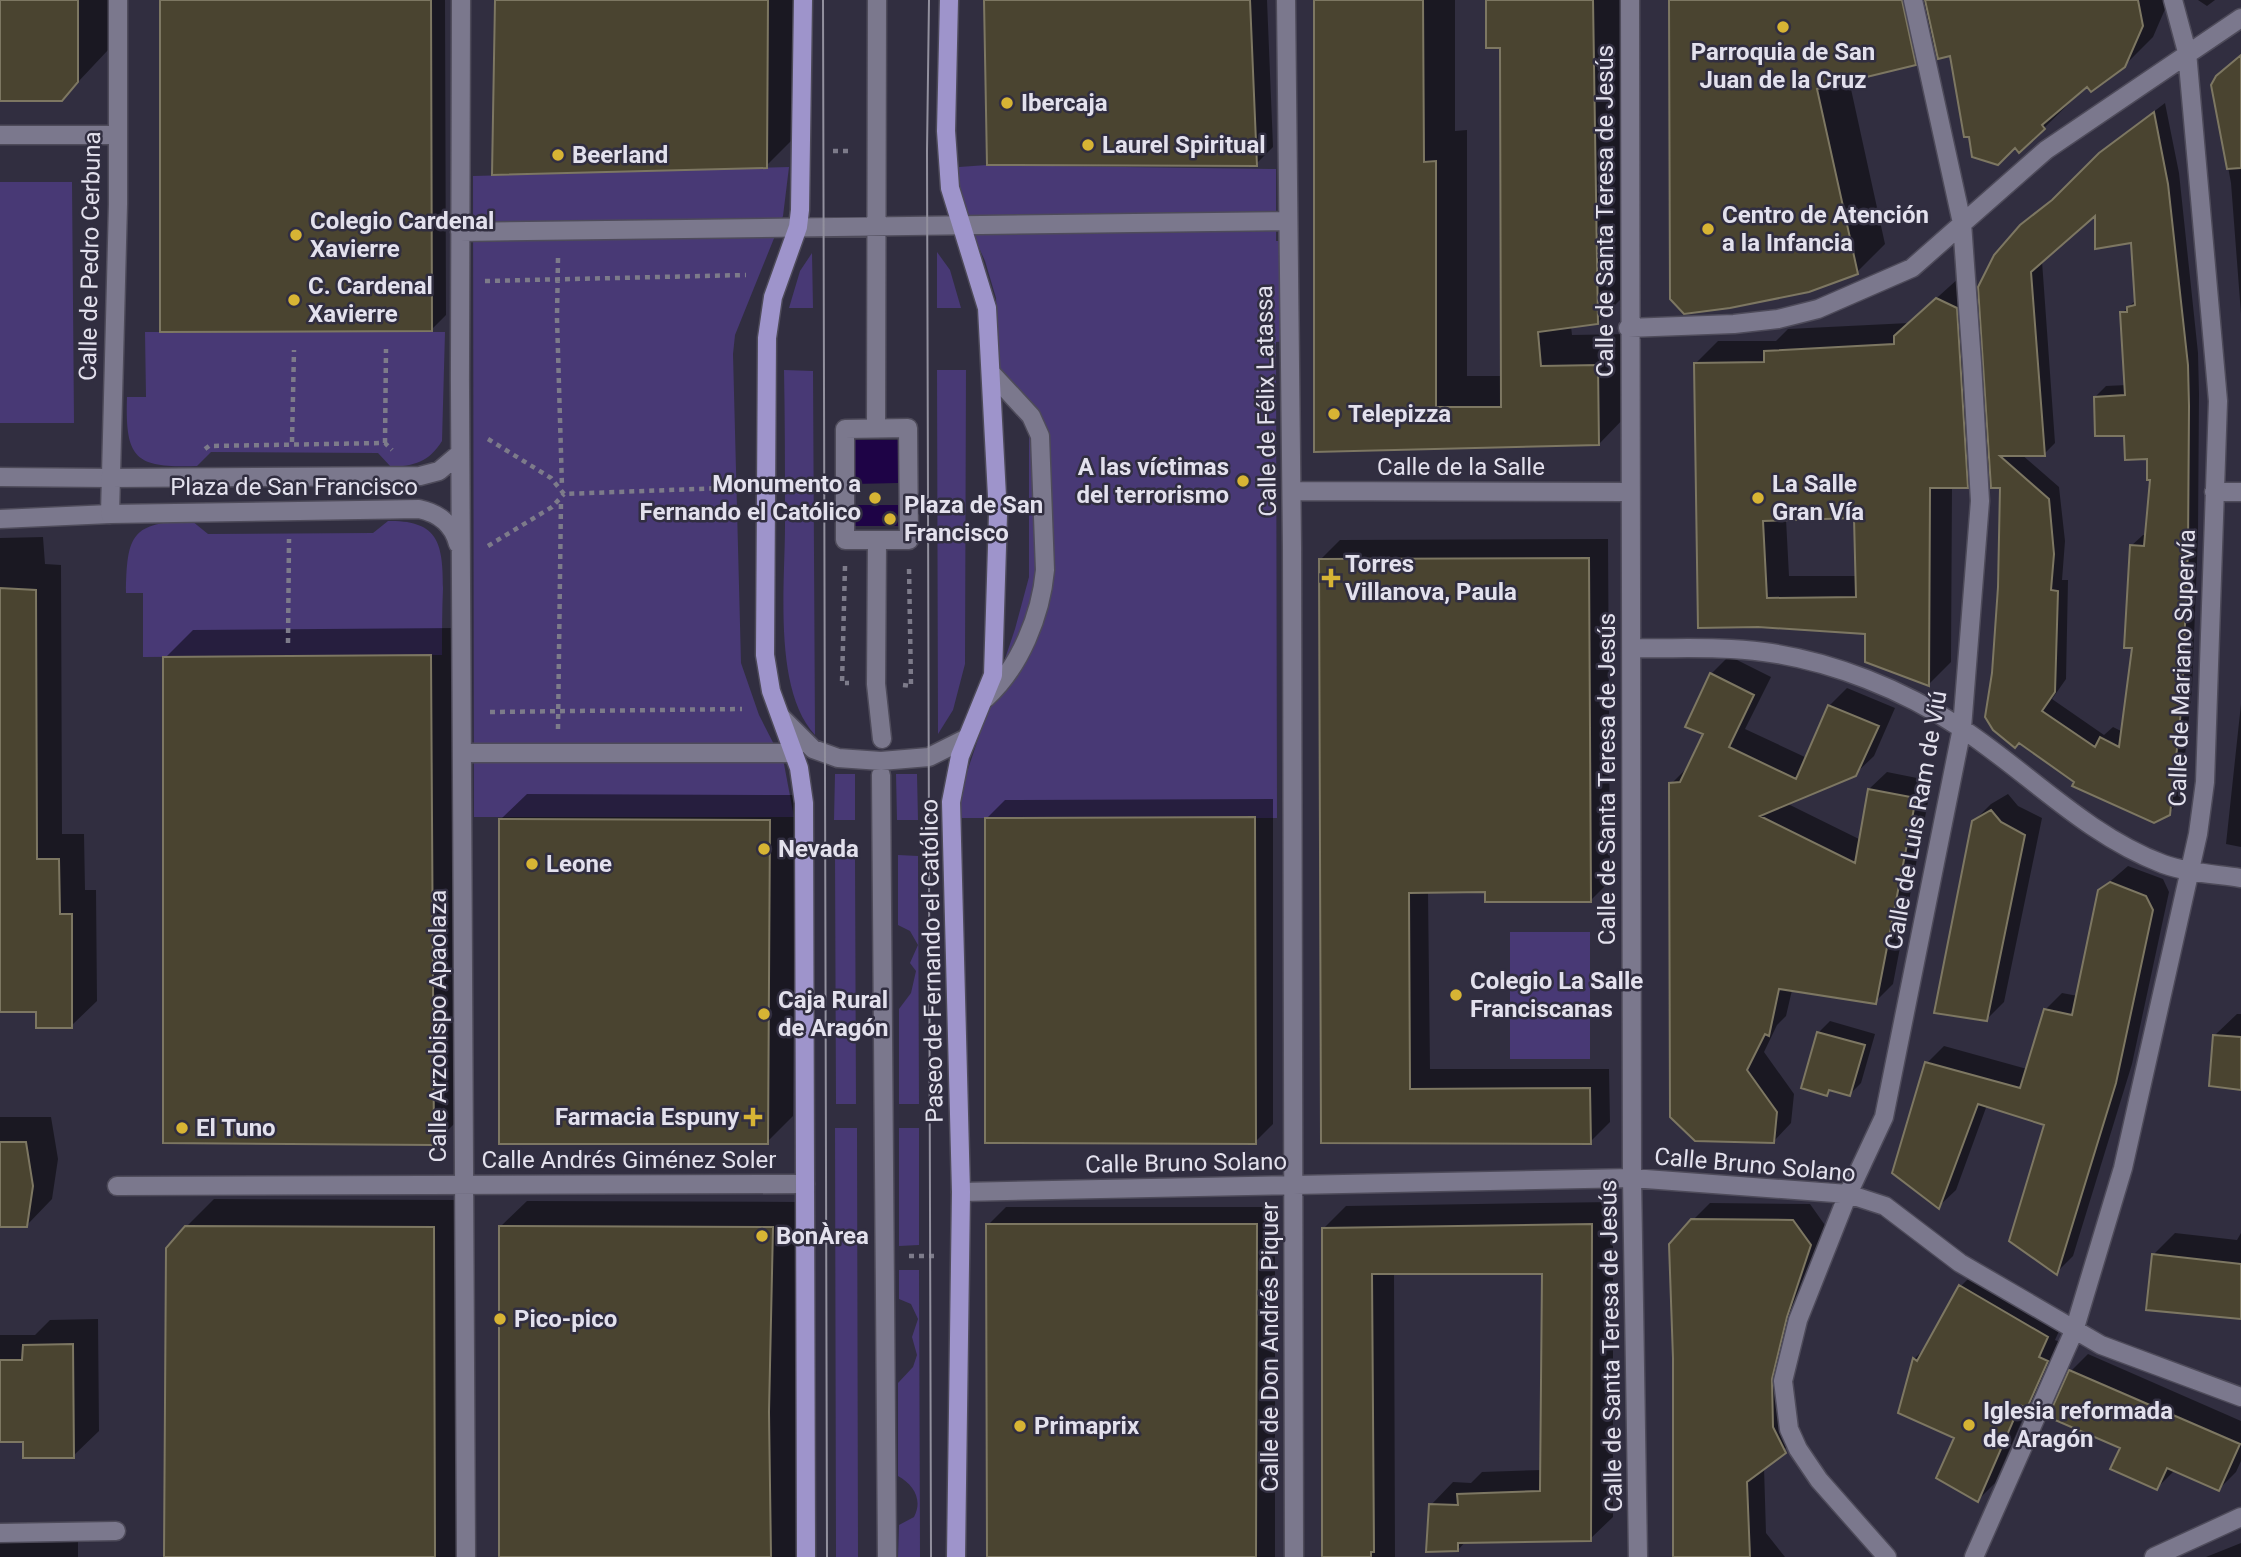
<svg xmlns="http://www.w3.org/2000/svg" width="2241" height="1557" viewBox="0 0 2241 1557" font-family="Roboto,sans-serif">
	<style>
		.green { fill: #483975 }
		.water { fill: #1e0346 }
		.shadow { fill: #0007; fill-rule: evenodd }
		.building { fill: #4a4430; stroke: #7d7762; stroke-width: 2; fill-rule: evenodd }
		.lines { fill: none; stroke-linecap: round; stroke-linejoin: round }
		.lane-casing { stroke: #4e4b5a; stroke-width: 21 }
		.street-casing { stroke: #4e4b5a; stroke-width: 21 }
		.primary-casing { stroke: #4e4b5a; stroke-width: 21 }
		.path { stroke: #7d7b8a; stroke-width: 4.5; stroke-dasharray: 5 5; stroke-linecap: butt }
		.lane { stroke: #7b788d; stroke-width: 18 }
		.street { stroke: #7b788d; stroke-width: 18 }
		.primary { stroke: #9e94cb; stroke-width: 18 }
		.tram { stroke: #92909e; stroke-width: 2 }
		.poi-dot { fill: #d7b434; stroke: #312e40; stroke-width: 2.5 }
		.labels { text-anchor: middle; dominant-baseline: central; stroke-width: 5; stroke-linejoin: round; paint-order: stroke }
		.poi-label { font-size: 24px; font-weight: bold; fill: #e3e1ed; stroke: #312e40; text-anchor: start }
		.street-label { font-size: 24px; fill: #e3e1ed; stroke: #312e40 }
	</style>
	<rect width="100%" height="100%" fill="#312e40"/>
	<path class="green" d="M987,165L1276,169V241H1288L1290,341L1276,342L1277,818H957L966,775L1015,629L1029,577V430L1000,396L996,298L985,261L959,203V167Z
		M789,167L783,216L735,335L733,354L741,663L759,715L784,764L794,817H474L473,176Z
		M0,182H72L74,423H0Z
		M937,252L950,270L961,308H937Z
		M812,253L813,308H789L800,271Z
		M145,332H445L442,441C429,462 414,466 391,467L378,453L211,452L197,466C135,468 125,459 127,397H146Z
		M784,370L813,371L815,735C773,690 785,584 785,526C785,474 785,422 784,370Z
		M937,370H966L965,664L953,710L938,734Z
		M192,521L208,534L373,533L388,521C439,520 443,544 443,588C442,610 442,633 442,655L143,657V593H126C127,535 131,522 192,521Z
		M835,774H855V820H834Z
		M896,774H917L918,820H897Z
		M855,855L856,1104H836L835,855Z
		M898,855L918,856L919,1104H899V1009L911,993L916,971L910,963L918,945L910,931L898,925Z
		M1510,932H1590V1059H1510Z
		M835,1128H857L858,1557H836Z
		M899,1128H919V1245L899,1246Z
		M899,1270H919L920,1557H898L899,1525L914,1517C923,1500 914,1485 898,1476V1383L913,1367L917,1355L912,1337L918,1319L911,1304L899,1299Z"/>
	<path class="water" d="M854,440H898V483L854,484Z
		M854,505H898V526H854Z"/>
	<path class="shadow" d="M0,0H109V49L62,99L0,98Z
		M162,0H445L446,315L431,330Z
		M494,0H796V136L766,166L493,173Z
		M987,0H1267L1273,147L1256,164Z
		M1315,0H1455V131L1467,130V376H1503L1502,46L1488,0H1625L1629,291L1597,323L1571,326L1572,335L1629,334L1630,412L1599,444L1316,450Z
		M1671,0H2169L2153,37L2124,66L2088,85L2044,128L2015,146L1952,54L1936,42L1915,63L1849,80L1885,244L1857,272L1774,299L1685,312Z
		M2198,0H2215L2207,6Z
		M2241,55V314L2231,183L2213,86Z
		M2165,103L2179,173L2198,353L2199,394L2198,535L2192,689L2180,802L2168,813L2076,782L1994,673L2001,486L1991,462L1967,486H1952L1951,662L1929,684L1867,632L1758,626L1695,364L1718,341H1776L1788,329L1909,323L1960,277L1980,287L2021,227L2033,215L2065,189L2113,143ZM2097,212L2132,241L2136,300L2122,313L2127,385L2106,386L2095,397L2149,457L2152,478L2147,535H2143L2131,546L2134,646L2123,732L2113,727L2104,735L2052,699L2066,679L2068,580H2062L2065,541L2059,487L2021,454H2044L2055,443L2042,261ZM1856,517L1857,576H1789L1786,519Z
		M43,537L45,564L61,565L62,834H84L85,890H96L97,1001L71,1026L38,1010H0V538Z
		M1608,539L1610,881L1590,901L1486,890L1428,891L1430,1069H1609L1610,1122L1590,1142L1323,1141L1320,560L1340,540Z
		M458,628L462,1116L434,1144L165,658L193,630Z
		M1729,656L1771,677L1745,729L1807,758L1829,706L1847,688L1895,708L1874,756L1855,774L1786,803L1861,840L1869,789L1887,772L1932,781L1893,984L1875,1002L1792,990L1786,1016L1777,1025L1764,1052L1794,1094L1791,1123L1774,1141L1696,1139L1671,784L1689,766L1705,733L1711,674Z
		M2241,704V847L2226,844Z
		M527,794L795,795L793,1116L767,1142L501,819Z
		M2008,794L2018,806L2042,818L2004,1002L1987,1019L1973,822L1991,804Z
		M1273,799V1124L1255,1142L987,818L1005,800Z
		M2128,866L2163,879L2169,892L2132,1064L2073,1256L2056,1273L2046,1124L1987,1105L1956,1190L1939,1206L1927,1063L1944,1046L2027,1069L2045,1010L2062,993L2078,996L2099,891Z
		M2237,1014H2241V1088L2215,1035Z
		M1830,1021L1875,1034L1861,1083L1850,1094L1832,1089L1827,1094L1818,1033Z
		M0,1117H51L58,1159L52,1199L27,1225H0Z
		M214,1199L461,1200L463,1557H166L186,1227Z
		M527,1201L798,1202L796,1557H502L500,1227Z
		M1613,1202V1517L1590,1539L1466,1541L1458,1550L1431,1505L1453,1482L1471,1483L1482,1472L1542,1470L1544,1272H1394L1395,1557H1324L1323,1229L1346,1206Z
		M1710,1203L1810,1204L1827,1228L1788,1360L1790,1409L1802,1434L1764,1467L1766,1533L1785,1557H1674L1692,1221Z
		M1006,1207H1275V1557H989L988,1225Z
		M2175,1233L2237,1240L2241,1233V1318L2153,1255Z
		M1978,1269L2064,1320L2055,1340L2064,1344L2044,1389L2029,1404L1995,1483L1978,1500L1957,1437L1914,1359L1929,1344L1961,1286Z
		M98,1319L99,1431L73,1456L25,1441H0V1335H35L50,1320Z
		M2088,1354L2241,1421V1461L2236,1472L2219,1489L2175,1470L2157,1488L2122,1447L2071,1371Z
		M78,1542V1557H0V1543Z
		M2241,1543V1557H2206Z"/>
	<path class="building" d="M0,0H78V82L62,101H0Z
		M160,0H431L432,331L160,332Z
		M495,0H768L767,168L492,175Z
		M984,0H1250L1257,166L987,165Z
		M1314,0H1423L1424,162L1436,161V407H1501L1500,48H1486V0H1593L1598,324L1538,332L1541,366L1598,365L1599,445L1314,452Z
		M1669,0H1902L1916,65L1817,89L1858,274L1809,292L1730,308L1684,314L1670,299Z
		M1925,0H2138L2143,26L2125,67L2091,92L2087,87L2042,125L2045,129L2019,153L2015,148L1998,165L1972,157L1969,137H1964L1950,56L1938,59Z
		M2241,55V168L2227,169L2211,85L2216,76Z
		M2154,112L2168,184L2188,365L2189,406L2188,548L2182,701L2170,815L2154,823L2072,786L2074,782L2019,743L2015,748L1993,730L1985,717L1992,673L1998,587L2000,488H1991L1978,287L1994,255L2020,225L2052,200L2099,153ZM2095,216V249L2131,243L2135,305L2127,307V312H2120L2125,395L2094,397L2095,436H2124L2125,460L2147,459V480H2150L2144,546L2130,545L2124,648H2132L2119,747L2100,737L2095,747L2042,711L2055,692L2058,591L2051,590L2054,554L2049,499L2000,456H2045L2031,272Z
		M1936,298L1957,308L1968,488H1930L1929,686L1865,662V634L1758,627L1698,628L1694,363L1764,362V351L1894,344V336ZM1854,518L1856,597L1767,598L1763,521Z
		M1589,558L1591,902H1485V892L1409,893L1410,1089L1590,1088L1591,1144L1321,1143L1319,559Z
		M0,588L36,590L37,859H59L60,914H72V1028H36V1012H0Z
		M431,655L434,1145L163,1143V657Z
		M1710,673L1754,695L1729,747L1796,779L1828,705L1879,726L1856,776L1760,816L1855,863L1868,789L1916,798L1876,1004L1779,989L1769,1036L1765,1034L1747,1070L1777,1112L1774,1143L1695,1141L1670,1117L1669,783L1680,782L1703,734L1685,727Z
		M1991,810L2001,822L2025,835L1987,1021L1934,1013L1972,821Z
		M1255,817L1256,1144L985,1143V818Z
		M499,819L770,820L768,1144H499Z
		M2110,882L2146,896L2153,910L2116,1083L2057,1275L2009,1241L2044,1125L1978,1104L1939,1209L1892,1173L1925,1062L2020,1088L2044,1009L2072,1015L2098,890Z
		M1817,1032L1865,1045L1850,1096L1829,1090L1827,1096L1801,1088Z
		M2213,1035L2241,1037V1090L2209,1086Z
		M0,1142H26L33,1186L27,1227H0Z
		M1691,1219L1793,1220L1811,1245L1787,1317L1772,1379L1773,1427L1786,1453L1747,1482L1750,1557H1673V1358L1669,1244Z
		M986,1224H1257L1256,1557H987Z
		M1592,1224L1591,1541L1458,1543V1551L1426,1552L1429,1504L1458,1505L1457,1494L1540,1491L1542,1274H1372L1374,1552H1371V1557H1322V1228Z
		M185,1226L434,1227L435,1557H164L166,1248Z
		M499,1226L773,1227L769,1412L771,1557H499Z
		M2152,1254L2241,1264V1319L2146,1310Z
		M1959,1285L2048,1337L2039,1357L2048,1361L2027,1408L2020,1405L1978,1502L1936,1478L1954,1438L1898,1413L1913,1358L1917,1361Z
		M73,1344L74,1458H23V1442H0V1360H22L23,1345Z
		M2069,1370L2240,1444L2219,1491L2167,1468L2157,1490L2110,1469L2120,1448L2048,1417Z"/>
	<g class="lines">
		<g class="lane-casing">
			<path id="lane" d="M0,477L110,478
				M0,519L110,514
				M986,698C1020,667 1041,615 1045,570L1040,436L1031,416L993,375
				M0,1533L116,1531"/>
		</g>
		<g class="street-casing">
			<path id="street" d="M118,0V204L110,514L419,509C438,513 453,524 458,544
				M461,0C458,519 462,1038 466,1557
				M1286,0L1292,547L1294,1557
				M1630,0L1632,1178L1638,1557
				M0,135H118
				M460,232L1288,221
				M1628,328L1734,324L1778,319L1818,309L1912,268L2046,150L2241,18
				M876,428L877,0
				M908,428L909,540H845V429Z
				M110,478L420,476L439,471L459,454
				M1292,491L1629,492
				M2214,492H2241
				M877,541L876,684L882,739
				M1632,648C1676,649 1721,646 1764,652C1832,661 1904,690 1961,728C2028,772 2086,835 2163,864C2188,873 2215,874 2241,878
				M781,717L813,749L838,758L881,761L929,757L967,738
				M462,753H794
				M881,775L887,1557
				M117,1186L805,1184
				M961,1192L1632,1178L1848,1194L1885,1206L1960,1263L2101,1345L2241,1397
				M1887,1557L1819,1480L1798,1449L1789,1429L1783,1381L1798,1320L1848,1194L1884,1117L1962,728L1980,501L1972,363L1962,223L1913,0
				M1974,1557L2074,1331L2123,1168L2198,834L2205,782L2218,401L2187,52L2173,0
				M2154,1557L2241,1517"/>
		</g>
		<g class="primary-casing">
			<path id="primary" d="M803,0L800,210L798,227L773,297L767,338L765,655L771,691L799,768L804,803L806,1557
				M949,0L946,131L950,188L987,308L998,515L993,675L960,756L951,802L961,1192L956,1557"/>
		</g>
		<path class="path" d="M833,151H850
			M558,258L557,318L562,487
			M485,281L746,275
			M488,439L551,478L564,494L723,488
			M292,442L294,350
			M385,443L386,349
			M205,449L209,446L385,443L392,450
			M488,546L552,507L564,494
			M845,566L842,683H849
			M288,643L289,539
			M903,685L911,686L909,566
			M490,712L742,709
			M558,729L561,500
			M909,1256H935"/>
		<use href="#lane" class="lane"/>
		<use href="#street" class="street"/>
		<use href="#primary" class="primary"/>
		<path class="tram" d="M823,0L827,1557
			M929,0L927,151L931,1557"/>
	</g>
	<g class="poi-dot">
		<circle cx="1783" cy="27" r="7"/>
		<circle cx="1007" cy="103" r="7"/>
		<circle cx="1088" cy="145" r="7"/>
		<circle cx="558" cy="155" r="7"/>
		<circle cx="1708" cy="229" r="7"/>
		<circle cx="296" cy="235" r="7"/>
		<circle cx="294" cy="300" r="7"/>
		<circle cx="1334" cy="414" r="7"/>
		<circle cx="1243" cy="481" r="7"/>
		<circle cx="875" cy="498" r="7"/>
		<circle cx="1758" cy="498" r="7"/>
		<circle cx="890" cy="519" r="7"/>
		<path d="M1327.5 567.5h7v7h7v7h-7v7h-7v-7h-7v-7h7z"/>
		<circle cx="764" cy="849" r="7"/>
		<circle cx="532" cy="864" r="7"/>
		<circle cx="1456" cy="995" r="7"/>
		<circle cx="764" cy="1014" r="7"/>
		<path d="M749.5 1106.5h7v7h7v7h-7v7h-7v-7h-7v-7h7z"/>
		<circle cx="182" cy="1128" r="7"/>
		<circle cx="762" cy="1236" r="7"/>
		<circle cx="500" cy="1319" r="7"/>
		<circle cx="1969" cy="1425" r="7"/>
		<circle cx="1020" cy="1426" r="7"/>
	</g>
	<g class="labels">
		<g class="poi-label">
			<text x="1783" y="52" text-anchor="middle">Parroquia de San<tspan x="1783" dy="28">Juan de la Cruz</tspan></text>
			<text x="1021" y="103">Ibercaja</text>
			<text x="1102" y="145">Laurel Spiritual</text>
			<text x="572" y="155">Beerland</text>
			<text x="1722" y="215">Centro de Atención<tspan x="1722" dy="28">a la Infancia</tspan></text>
			<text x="310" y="221">Colegio Cardenal<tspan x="310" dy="28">Xavierre</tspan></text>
			<text x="308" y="286">C. Cardenal<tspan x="308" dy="28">Xavierre</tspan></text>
			<text x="1348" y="414">Telepizza</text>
			<text x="1229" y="467" text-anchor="end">A las víctimas<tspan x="1229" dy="28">del terrorismo</tspan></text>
			<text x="861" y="484" text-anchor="end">Monumento a<tspan x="861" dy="28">Fernando el Católico</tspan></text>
			<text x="1772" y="484">La Salle<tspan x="1772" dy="28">Gran Vía</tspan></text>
			<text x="904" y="505">Plaza de San<tspan x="904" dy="28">Francisco</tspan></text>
			<text x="1345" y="564">Torres<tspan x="1345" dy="28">Villanova, Paula</tspan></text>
			<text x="778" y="849">Nevada</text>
			<text x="546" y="864">Leone</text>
			<text x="1470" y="981">Colegio La Salle<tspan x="1470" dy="28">Franciscanas</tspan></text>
			<text x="778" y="1000">Caja Rural<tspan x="778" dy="28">de Aragón</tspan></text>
			<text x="739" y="1117" text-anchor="end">Farmacia Espuny</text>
			<text x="196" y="1128">El Tuno</text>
			<text x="776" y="1236">BonÀrea</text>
			<text x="514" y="1319">Pico-pico</text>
			<text x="1983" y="1411">Iglesia reformada<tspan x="1983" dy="28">de Aragón</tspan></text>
			<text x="1034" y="1426">Primaprix</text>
		</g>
		<g class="street-label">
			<text transform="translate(1605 211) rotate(-90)">Calle de Santa Teresa de Jesús</text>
			<text transform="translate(90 256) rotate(-89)">Calle de Pedro Cerbuna</text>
			<text transform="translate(1266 401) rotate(-91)">Calle de Félix Latassa</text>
			<text x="1461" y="467">Calle de la Salle</text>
			<text x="294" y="487">Plaza de San Francisco</text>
			<text transform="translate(2182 668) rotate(-88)">Calle de Mariano Supervía</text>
			<text transform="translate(1607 779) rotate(-90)">Calle de Santa Teresa de Jesús</text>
			<text transform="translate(1916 820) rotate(-80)">Calle de Luis Ram de Viú</text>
			<text transform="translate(932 961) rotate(-91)">Paseo de Fernando el Católico</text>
			<text transform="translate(438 1026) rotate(-90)">Calle Arzobispo Apaolaza</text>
			<text x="629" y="1160">Calle Andrés Giménez Soler</text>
			<text transform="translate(1186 1163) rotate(-1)">Calle Bruno Solano</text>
			<text transform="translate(1755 1165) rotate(5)">Calle Bruno Solano</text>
			<text transform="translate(1611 1346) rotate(-91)">Calle de Santa Teresa de Jesús</text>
			<text transform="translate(1270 1347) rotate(-90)">Calle de Don Andrés Piquer</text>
		</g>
	</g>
</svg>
